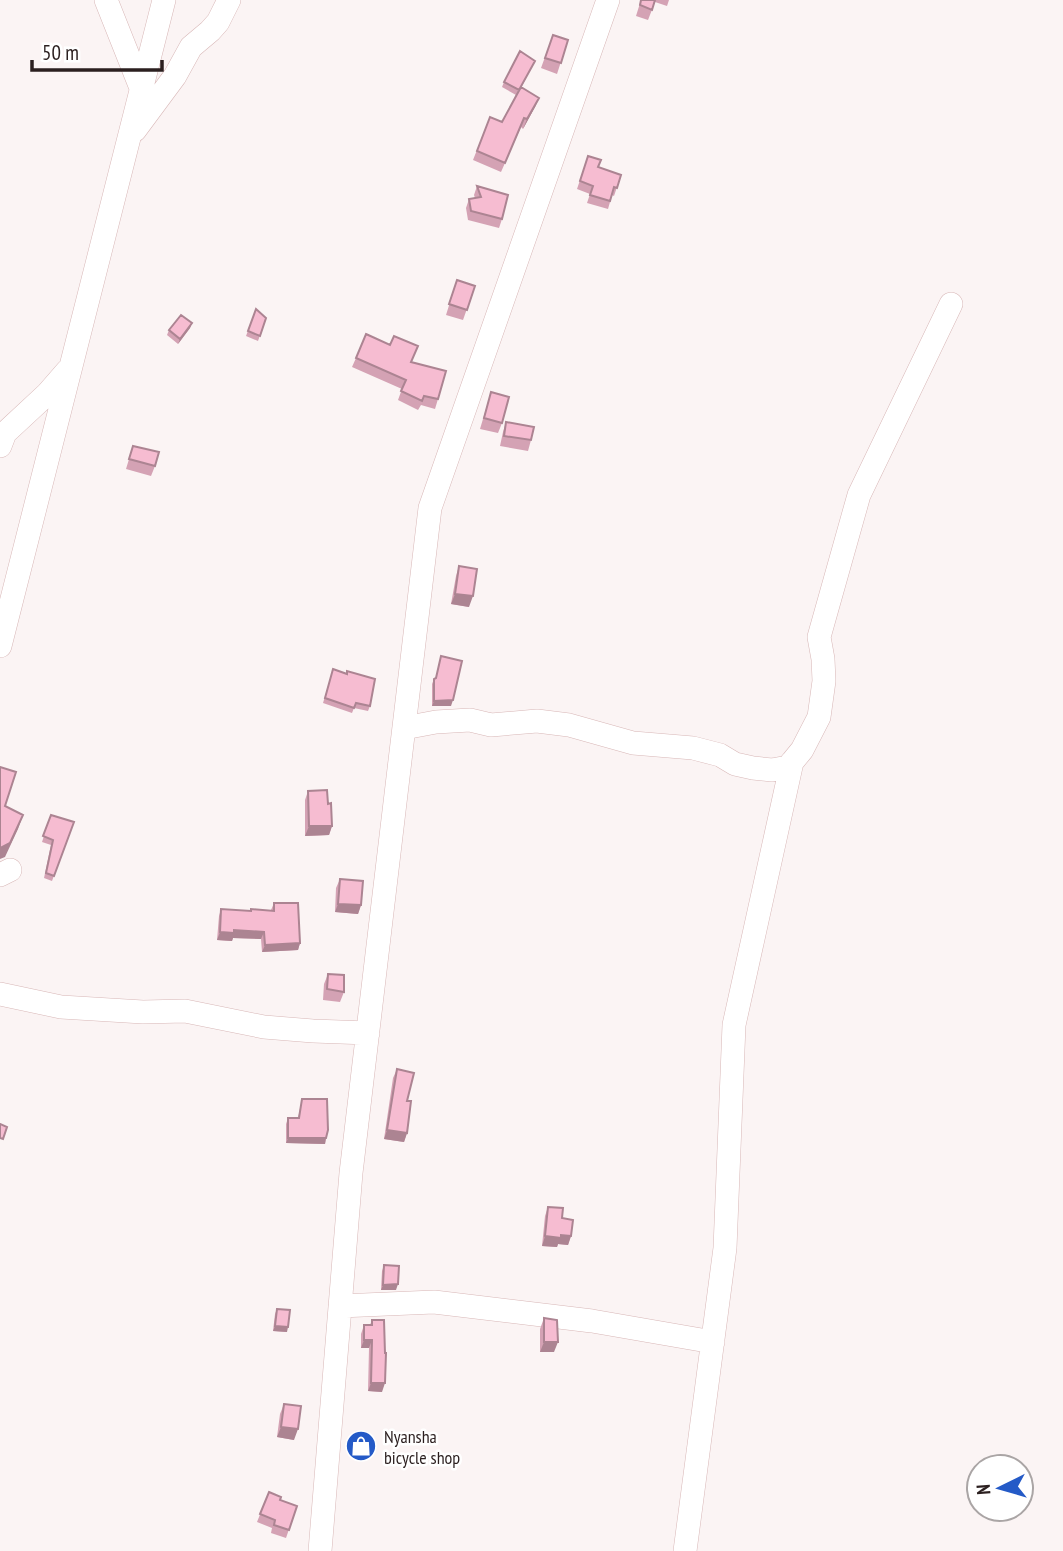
<svg xmlns="http://www.w3.org/2000/svg" width="1063" height="1551" viewBox="0 0 1063 1551" font-family="'PT Sans Narrow',sans-serif">
	<style>
		.lines { fill: none; stroke-linecap: round; stroke-linejoin: round }
		.minor-casing { stroke: #d8b7b7; stroke-width: 24 }
		.minor { stroke: #fff; stroke-width: 23 }
		.wall { fill: #d4a2b4 }
		.shaded-wall { fill: #ac8492 }
		.building { fill: #f6bcd1; stroke: #ac8492; stroke-width: 2 }
		.labels { text-anchor: middle; dominant-baseline: central; stroke-width: 5; stroke-linejoin: round; paint-order: stroke }
		.poi-label { font-size: 18px; fill: #2b1f1f; stroke: #fff; text-anchor: start }
	</style>
	<rect width="100%" height="100%" fill="#fbf4f4"/>
	<g class="lines">
		<g class="minor-casing">
			<path id="minor" d="M106,0L141,88
				M135,130L175,76L191,47L210,31L218,22L229,0
				M0,446L5,433L47,394L67,371
				M0,646L164,0
				M404,728L436,722L470,720L491,725L537,721L569,725L633,743L693,748L720,755L735,764L753,768L772,770L788,767L802,750L819,717L824,681L823,659L819,637L859,495L951,304
				M0,875L10,870
				M0,994L61,1007L143,1012L185,1011L264,1027L313,1031L368,1033
				M340,1306L434,1302L592,1321L713,1342
				M320,1551L351,1173L430,508L608,0
				M685,1551L725,1248L734,1025L792,762"/>
		</g>
		<use href="#minor" class="minor"/>
	</g>
	<path class="wall" d="M641,0H669L667,6L655,2L648,20L636,16Z
		M553,35L568,40L557,74L541,68Z
		M535,61L521,88L539,98L535,107L523,129L521,127L501,172L473,160L490,117L502,122L516,95L502,87L504,82Z
		M588,156L598,167L621,175L614,196L612,195L608,209L587,203L590,194L577,189Z
		M477,186L502,219L499,228L468,220L466,208L469,199L475,198L474,195Z
		M457,280L475,286L463,320L446,315Z
		M256,309L266,318L258,341L246,336Z
		M192,323L190,328L178,344L167,335L169,330Z
		M356,358L412,362L438,399L435,409L421,405L418,410L398,400L402,389L352,367Z
		M491,392L502,423L498,433L480,429Z
		M506,422L531,440L528,451L500,446L503,432Z
		M133,446L155,466L151,476L126,469Z
		M459,566L469,607L451,604L456,576Z
		M441,656L451,706H432V684L434,679L436,678Z
		M333,669L370,706L368,711L354,708L352,713L323,703Z
		M308,791L328,804L332,826L329,835L305,836V800Z
		M51,815L74,822L52,881L44,878L51,845L42,842Z
		M340,879L361,905L358,914L335,912L336,888Z
		M274,903L300,943L298,950L262,952L261,939L233,938L232,941L217,940L219,916L221,909L251,911L271,910Z
		M328,974L344,992L340,1002L323,1000L324,984Z
		M397,1069L407,1101V1133L404,1142L384,1139L393,1078Z
		M302,1099L326,1138L325,1144L286,1143V1124L288,1118H298Z
		M548,1207L562,1218L571,1236L568,1245L558,1244L557,1247L542,1246L545,1216Z
		M384,1265L396,1290H381L382,1271Z
		M277,1309L287,1332L273,1331L275,1314Z
		M544,1318L554,1352H540V1329Z
		M372,1320L382,1392L368,1391L369,1348H361V1334L364,1325H370Z
		M284,1404L294,1440L277,1437L280,1414Z
		M269,1492L280,1500L297,1506L286,1538L271,1533L272,1528L257,1522Z"/>
	<path class="shaded-wall" d="M539,98L535,107L523,129L527,119Z
		M192,323L190,328L178,344L180,339Z
		M455,594L473,596L469,607L451,604Z
		M453,700L451,706H432L434,701Z
		M23,815L18,829L5,857L0,859V848Z
		M309,826H332L329,835L305,836Z
		M338,904L361,905L358,914L335,912Z
		M234,930L264,932L261,939L233,938L232,941L217,940L220,932Z
		M300,943L298,950L262,952L265,945Z
		M387,1130L407,1133L404,1142L384,1139Z
		M288,1138H326L325,1144L286,1143Z
		M561,1235L571,1236L568,1245L558,1244L557,1247L542,1246L545,1236Z
		M398,1284L396,1290H381L383,1285Z
		M275,1326L288,1327L287,1332L273,1331Z
		M364,1340H372L369,1348H361Z
		M544,1342H558L554,1352H540Z
		M371,1383H385L382,1392L368,1391Z
		M281,1427L298,1429L294,1440L277,1437Z"/>
	<path class="building" d="M641,0H655L652,10L640,5Z
		M553,35L568,40L561,63L545,58Z
		M520,51L535,61L519,90L504,82Z
		M521,87L539,98L527,119L524,118L505,163L477,151L490,117L502,122Z
		M588,156L601,160L598,167L621,175L617,188L614,187L610,201L590,195L593,186L580,181Z
		M477,186L508,195L502,219L471,211L469,199L481,197Z
		M457,280L475,286L467,310L449,304Z
		M256,309L266,318L260,336L248,331Z
		M181,315L192,323L180,339L169,330Z
		M366,334L390,345L394,336L418,346L411,362L446,371L438,399L424,396L422,401L401,391L406,380L356,358Z
		M491,392L509,397L502,423L484,418Z
		M506,422L534,427L531,440L504,436Z
		M133,446L159,452L155,466L129,459Z
		M459,566L477,569L473,596L455,594Z
		M441,656L462,661L453,700L434,701V679L436,678Z
		M333,669L347,674V671L375,679L370,706L356,703L354,708L325,698Z
		M0,767L16,772L5,806L23,815L10,843L0,848Z
		M327,790L328,804L331,803L332,826H309L308,791Z
		M51,815L74,822L54,876L46,873L53,840L43,836Z
		M340,879L363,881L361,905L338,904Z
		M274,903H298L300,943L265,945L264,932L234,930V933L220,932L221,909L251,911V909L274,911Z
		M328,974L344,975V992L327,989Z
		M397,1069L414,1073L407,1101H411L407,1133L387,1130Z
		M302,1099H327L328,1130L326,1138H288V1118H299Z
		M0,1124L7,1127L3,1139L0,1138Z
		M548,1207L563,1208L562,1218L573,1220L571,1236L561,1235V1238L545,1236Z
		M384,1265L399,1266L398,1284L383,1285Z
		M277,1309L290,1310L288,1327L275,1326Z
		M544,1318L557,1320L558,1342H544Z
		M372,1320H384L385,1353H386L385,1383H371L372,1340H364V1325H372Z
		M284,1404L301,1406L298,1429L281,1427Z
		M269,1492L281,1497L280,1500L297,1506L289,1530L274,1525L275,1520L260,1514Z"/>
	<defs>
		<g id="shop-disc" transform="scale(1.575)"><circle r="9.5" fill="#245ac7" stroke="#fff"/><path d="M-5-2.5h2.3a2.7 3.5 0 0 1 5.4 0H5L5.5 6h-11ZM-1.5-2.5h3a1.5 2.3 0 0 0-3 0Z" fill="#fff"/></g>
	</defs>
	<g fill-rule="evenodd">
		<use href="#shop-disc" x="361" y="1446"/>
	</g>
	<g class="labels">
		<g class="poi-label">
			<text x="384" y="1436">Nyansha<tspan x="384" dy="21">bicycle shop</tspan></text>
		</g>
	</g>
	<g transform="translate(1000 1488) rotate(265)"><circle r="33" fill="#ffffff" stroke="#aaa5a5" stroke-width="2"/>
	<path d="M0-5L12 26L0 18L-12 26Z" fill="#245ac7"/>
	<text y="-10" font-size="19" font-weight="bold" text-anchor="middle" fill="#2b1f1f">N</text>
	</g>
	<path d="M32 60v10h130v-10" fill="none" stroke="#2b1f1f" stroke-width="3.5"/>
	<text x="42" y="60" font-size="21" fill="#2b1f1f" stroke="#ffffff" stroke-width="5" paint-order="stroke">50 m</text>
</svg>
